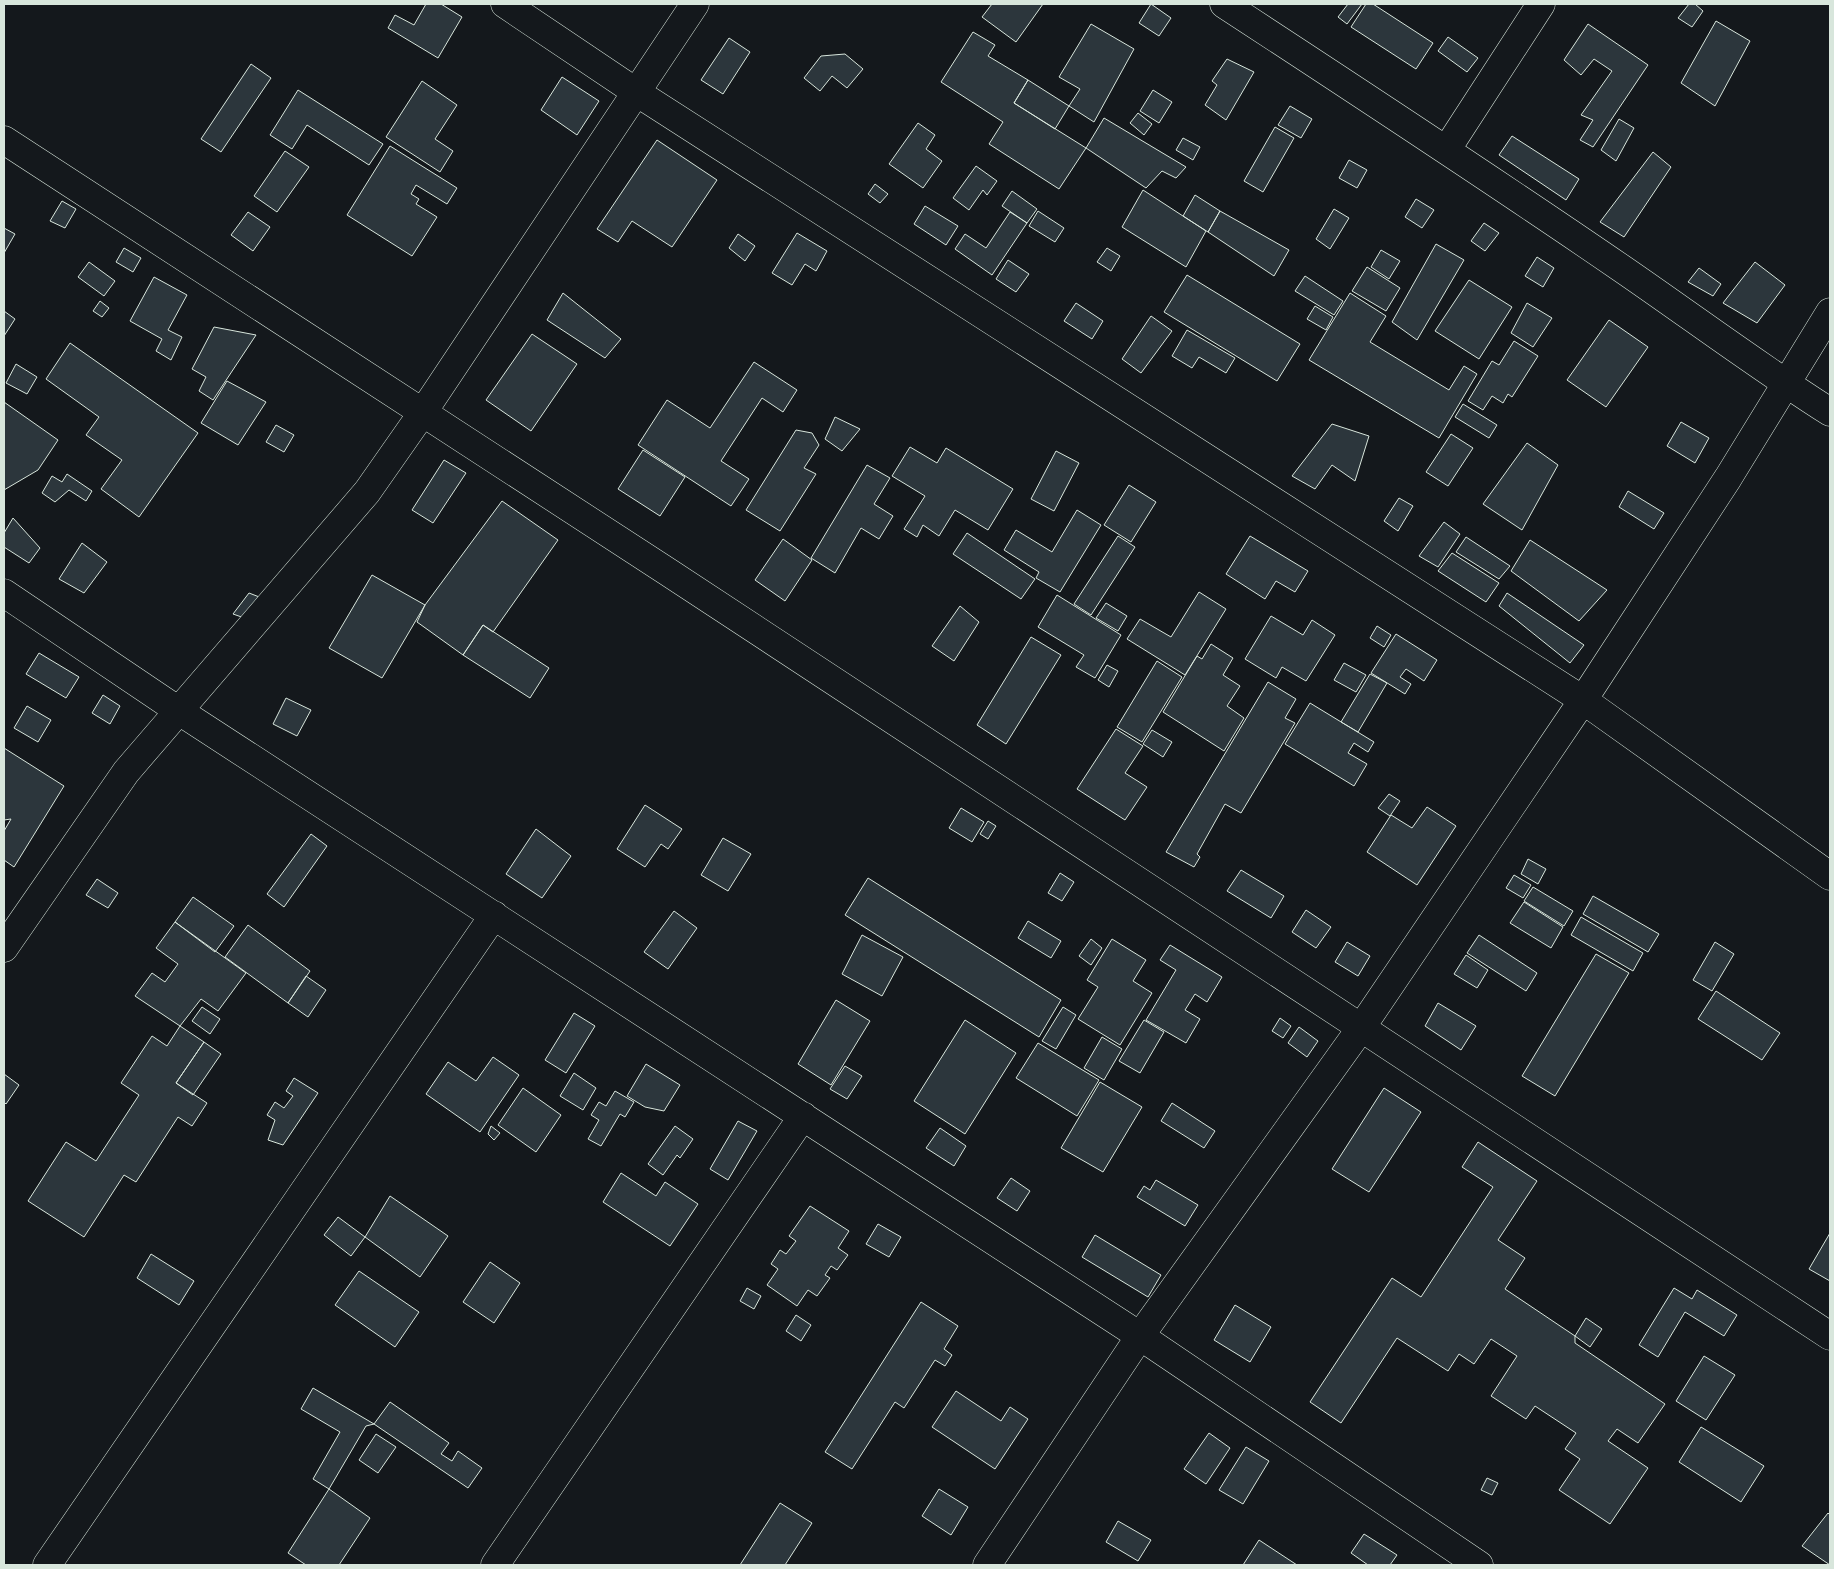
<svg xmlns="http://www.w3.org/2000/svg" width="1834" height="1569" viewBox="0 0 1834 1569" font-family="'Roboto Serif',serif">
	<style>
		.building { fill: #2c363c; stroke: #d8e6dc }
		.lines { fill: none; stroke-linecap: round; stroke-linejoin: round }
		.minor-casing { stroke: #d8e6dc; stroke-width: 29 }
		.minor { stroke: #14181c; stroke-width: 28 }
	</style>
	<rect width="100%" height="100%" fill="#14181c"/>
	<path class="building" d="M426,4H441L462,17L438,58L388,28L395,15L414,25Z
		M992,4H1043L1016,42L982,17Z
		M1151,4L1171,18L1159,36L1139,23Z
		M1348,4H1362L1347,24L1338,17Z
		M1366,4H1373L1433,43L1416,69L1351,27Z
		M1689,4H1695L1703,11L1692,27L1678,18Z
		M1716,21L1750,41L1715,106L1681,83Z
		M1091,24L1134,49L1094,122L1069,106L1080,89L1059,77Z
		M1588,24L1648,65L1593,147L1580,140L1593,120L1581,115L1612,71L1594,59L1581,75L1564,60Z
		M973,32L995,45L988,56L1028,80L1014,103L1086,148L1059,189L989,144L1003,122L941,82Z
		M1448,37L1478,58L1467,72L1438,51Z
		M729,38L750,52L723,94L701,80Z
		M845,54L863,69L847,88L832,76L820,91L804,78L821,56Z
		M1227,59L1254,72L1226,120L1205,105L1217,85L1212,81Z
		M251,64L271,78L221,152L201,139Z
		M562,77L599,101L577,135L541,110Z
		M1028,80L1069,106L1055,129L1014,103Z
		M422,81L457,105L435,139L453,151L440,172L386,137Z
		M298,90L383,144L369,165L307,125L292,149L270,135Z
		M1153,90L1172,102L1159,123L1140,111Z
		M1290,106L1312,119L1301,138L1278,125Z
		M1138,113L1152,124L1144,135L1130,123Z
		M1104,118L1186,167L1176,178L1162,171L1146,188L1086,148Z
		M1619,119L1634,128L1616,161L1601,150Z
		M918,123L935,135L926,149L942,161L923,188L889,164Z
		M1275,127L1294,138L1263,192L1244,181Z
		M1512,136L1579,179L1566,200L1499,155Z
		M1183,138L1200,147L1193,160L1176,150Z
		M657,140L717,180L672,247L632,221L618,242L597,229Z
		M390,146L457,188L447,204L416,185L411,194L419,199L416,204L437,217L412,256L347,215Z
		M285,151L309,167L277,212L254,196Z
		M1653,152L1671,167L1624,237L1600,222Z
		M1349,160L1367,170L1357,188L1339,178Z
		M976,166L997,181L987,195L983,190L969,210L953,198Z
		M875,184L888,194L880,203L868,194Z
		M1143,190L1206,231L1186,267L1122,227Z
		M1012,191L1037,209L1027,223L1002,206Z
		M1195,195L1220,211L1208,232L1183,216Z
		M1416,199L1434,210L1422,228L1405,217Z
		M62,201L76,209L65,228L50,221Z
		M925,206L958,226L946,245L914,224Z
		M1334,209L1349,218L1330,249L1316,239Z
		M1038,211L1064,228L1055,242L1029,226Z
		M1220,211L1289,250L1274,276L1208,232Z
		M248,212L270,227L253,251L231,235Z
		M1010,212L1027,223L992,275L955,249L965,234L986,248Z
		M1484,223L1499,233L1485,251L1471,241Z
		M4,228L15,234L4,253Z
		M797,233L827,251L816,271L805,264L792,285L772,273Z
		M738,234L755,246L745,261L729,248Z
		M1436,244L1464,260L1417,340L1392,322Z
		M124,248L141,258L133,272L116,262Z
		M1107,248L1120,256L1111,271L1097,262Z
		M1381,250L1400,261L1389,279L1371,267Z
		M1537,257L1554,268L1543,287L1525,276Z
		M1008,260L1029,274L1016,292L996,279Z
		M89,262L115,281L104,296L78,277Z
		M1755,262L1785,285L1757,323L1723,303Z
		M1367,267L1400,288L1386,311L1352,291Z
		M1699,268L1721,284L1713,296L1688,282Z
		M1187,275L1300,344L1277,381L1164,312Z
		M1305,276L1343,301L1334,315L1295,291Z
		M154,277L187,295L168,330L182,337L171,360L156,351L162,339L130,321Z
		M1469,280L1512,307L1479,359L1435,331Z
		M563,293L621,339L605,358L547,320Z
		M1350,293L1386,316L1370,342L1449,390L1464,366L1477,374L1439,438L1309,360Z
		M100,301L109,308L102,317L93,311Z
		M1076,303L1103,321L1092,339L1064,321Z
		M1527,303L1552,318L1533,347L1511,333Z
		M1315,306L1333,317L1326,330L1307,319Z
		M4,311L15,319L4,336Z
		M1151,316L1172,331L1141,373L1122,359Z
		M1609,320L1648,347L1606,407L1567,380Z
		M214,327L256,335L213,400L199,391L206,377L192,369Z
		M1187,330L1235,358L1226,373L1199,357L1192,368L1172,356Z
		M532,334L577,364L531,431L486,400Z
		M1514,341L1538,356L1512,397L1508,394L1503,403L1492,396L1483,410L1468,401L1492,361L1499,365Z
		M70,343L198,433L139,517L101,489L122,460L86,435L99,417L46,379Z
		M754,362L797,390L783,412L762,398L721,461L749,479L731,506L638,445L667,400L710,428Z
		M16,364L37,377L27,394L6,383Z
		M227,381L266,402L238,445L201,423Z
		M4,402L58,440L38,470L4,490Z
		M1463,404L1497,425L1489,438L1455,417Z
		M835,417L860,429L842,451L825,439Z
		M1681,422L1709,438L1695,463L1667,446Z
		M1332,424L1369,436L1355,481L1332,465L1315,489L1292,476Z
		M276,425L294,435L284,452L266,442Z
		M796,430L812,433L819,445L804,468L816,474L780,531L746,510Z
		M1451,434L1473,448L1448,486L1426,472Z
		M1527,443L1558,465L1522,530L1483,504Z
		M910,447L937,463L946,448L1013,489L988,530L955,510L939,536L923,525L917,537L904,529L925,496L892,476Z
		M643,450L685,477L660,516L618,489Z
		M1056,451L1079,463L1054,511L1031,499Z
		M444,460L466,473L433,523L412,510Z
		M867,465L890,478L874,504L893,516L879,539L861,528L835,573L811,558Z
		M67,474L92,491L86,501L69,490L55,502L42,493L52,476L62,482Z
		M1129,485L1156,502L1131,542L1104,525Z
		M1628,491L1664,513L1654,529L1619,507Z
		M1399,498L1413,506L1398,531L1384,521Z
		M502,501L558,540L493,632L483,625L463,655L417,622L425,605Z
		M1077,510L1101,525L1060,592L1036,578L1039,572L1004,550L1016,530L1052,552Z
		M13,518L40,548L29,563L4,547V533Z
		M1444,522L1460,534L1438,567L1419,556Z
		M967,533L1035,579L1021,599L953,554Z
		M1118,536L1135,547L1091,615L1074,604Z
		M1250,536L1308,571L1295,592L1276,581L1265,599L1226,574Z
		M1466,537L1510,566L1499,579L1456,552Z
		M783,539L812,560L785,601L755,580Z
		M1530,540L1607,590L1579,621L1511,571Z
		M82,543L107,562L84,593L59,579Z
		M1452,553L1499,583L1486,602L1438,571Z
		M372,575L425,605L382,678L329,648Z
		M1199,592L1226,609L1185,675L1127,639L1140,619L1171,637Z
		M249,593L267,600L250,620L233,614Z
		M1507,593L1584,645L1570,663L1499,606Z
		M1057,595L1121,635L1095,678L1076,667L1084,655L1038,627Z
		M1106,603L1127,616L1118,631L1096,618Z
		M960,606L979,622L954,661L932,646Z
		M1271,616L1303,635L1312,620L1335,635L1306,681L1282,667L1276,678L1245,659Z
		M483,625L549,668L530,698L463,655Z
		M1377,626L1391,635L1384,647L1370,638Z
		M1396,634L1437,660L1424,681L1406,669L1400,677L1411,684L1405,694L1371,673Z
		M1031,637L1061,655L1006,744L977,725Z
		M1211,644L1233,658L1223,675L1240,686L1227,706L1244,718L1224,751L1163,712L1197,656L1202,659Z
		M39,653L79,677L66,698L26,674Z
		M1157,661L1182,677L1142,742L1117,727Z
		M1344,663L1366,675L1356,692L1334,680Z
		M1107,665L1118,671L1109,687L1098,680Z
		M1370,674L1387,683L1358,732L1341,722Z
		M1268,682L1296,699L1285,718L1295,723L1241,813L1225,804L1197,854L1200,857L1194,867L1166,852Z
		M103,695L120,706L110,724L92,713Z
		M286,698L311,710L297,736L273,724Z
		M1310,703L1374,742L1368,752L1354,743L1348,753L1367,764L1354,786L1285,744Z
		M27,706L51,720L38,742L14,728Z
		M1116,729L1143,746L1125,773L1147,787L1125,820L1077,789Z
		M1152,730L1172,742L1163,757L1143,744Z
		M4,748L64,786L14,867L4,860V831L11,819L4,820Z
		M1389,794L1400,801L1390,816L1378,808Z
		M645,805L682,829L668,849L661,844L645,867L617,849Z
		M1427,807L1456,826L1417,885L1367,852L1391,815L1412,828Z
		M961,808L984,822L972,842L949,828Z
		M988,821L996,826L988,839L980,834Z
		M536,829L571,856L542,898L506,874Z
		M311,834L327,846L284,907L267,894Z
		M723,838L751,854L728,891L701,875Z
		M1528,859L1546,869L1538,884L1521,874Z
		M1241,870L1284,896L1271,918L1227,891Z
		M1060,873L1074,882L1062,901L1048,893Z
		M1514,875L1531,885L1523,898L1506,888Z
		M868,878L1061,1000L1039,1037L845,915Z
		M97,879L118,893L108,908L86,895Z
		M1533,887L1573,911L1564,926L1524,901Z
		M1593,896L1659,934L1648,952L1583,914Z
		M193,897L234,926L215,952L175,922Z
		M1524,902L1563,927L1551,948L1510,923Z
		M1306,910L1331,927L1316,948L1292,932Z
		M674,911L697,928L668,969L644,952Z
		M1581,917L1643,953L1633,971L1571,935Z
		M1028,921L1061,941L1051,958L1018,938Z
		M175,922L246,973L218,1011L201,999L180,1026L135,996L152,973L165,982L178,964L156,948Z
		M248,925L310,971L288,1003L225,957Z
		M862,935L903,957L882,996L842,974Z
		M1479,935L1537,973L1526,991L1467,953Z
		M1091,939L1102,948L1091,965L1079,956Z
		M1112,939L1146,960L1133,981L1152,993L1120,1045L1078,1019L1098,987L1087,980Z
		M1347,942L1370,956L1358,976L1335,962Z
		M1715,942L1734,954L1712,991L1693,980Z
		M1170,945L1222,977L1207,1002L1195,994L1185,1010L1200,1019L1186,1043L1146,1020L1176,970L1160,960Z
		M1596,954L1629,973L1555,1096L1522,1076Z
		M1466,955L1488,970L1477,988L1454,974Z
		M306,976L326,990L308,1017L288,1003Z
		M1716,991L1780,1033L1762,1060L1698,1019Z
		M836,1000L870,1021L831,1085L798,1064Z
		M1438,1003L1476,1026L1461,1050L1425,1026Z
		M202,1007L220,1019L210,1034L192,1021Z
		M1063,1007L1076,1015L1056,1049L1042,1041Z
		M574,1013L595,1026L566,1073L545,1060Z
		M1280,1018L1291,1026L1283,1038L1272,1031Z
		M965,1020L1016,1053L965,1134L914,1101Z
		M1144,1020L1164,1032L1140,1073L1119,1061Z
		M180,1026L204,1042L176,1083L207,1103L192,1126L178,1117L136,1182L124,1175L84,1237L28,1201L66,1142L96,1161L139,1095L121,1083L152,1036L167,1046Z
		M1299,1027L1318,1041L1307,1057L1288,1043Z
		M1102,1037L1122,1049L1104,1080L1084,1068Z
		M204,1042L221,1054L193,1095L176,1083Z
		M1038,1043L1099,1080L1077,1116L1016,1078Z
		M493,1057L519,1075L480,1132L426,1094L448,1062L476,1081Z
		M646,1064L680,1085L664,1111L645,1107L627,1096Z
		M845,1066L862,1076L847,1099L830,1089Z
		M574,1073L596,1088L583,1110L560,1096Z
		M4,1074L19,1085L6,1104L4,1102Z
		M294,1078L318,1093L283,1145L268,1140L275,1120L267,1115L275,1102L284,1108L293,1096L286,1091Z
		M1100,1082L1142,1107L1103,1172L1061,1148Z
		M523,1088L561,1115L536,1152L498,1125Z
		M1384,1088L1421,1112L1369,1192L1332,1169Z
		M615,1091L634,1102L625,1117L620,1114L601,1146L588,1139L599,1120L591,1115L599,1102L606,1106Z
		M1172,1103L1215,1131L1204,1148L1161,1121Z
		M738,1121L757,1131L728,1180L710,1169Z
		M491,1126L500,1133L494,1140L488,1134Z
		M675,1126L693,1139L680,1158L677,1155L663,1175L648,1164Z
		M940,1128L966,1146L954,1166L926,1148Z
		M1478,1142L1537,1181L1498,1240L1525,1258L1505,1289L1575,1336V1343L1665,1404L1638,1443L1617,1429L1608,1441L1648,1468L1610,1524L1559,1490L1580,1459L1565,1449L1576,1433L1535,1406L1526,1419L1491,1396L1517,1356L1491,1339L1474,1364L1459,1354L1448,1371L1397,1338L1341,1423L1310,1402L1392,1278L1421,1297L1493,1187L1462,1167Z
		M621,1173L656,1196L665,1182L698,1204L670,1246L603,1202Z
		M1011,1178L1030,1191L1017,1211L997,1198Z
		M1156,1180L1198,1205L1185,1226L1137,1197L1144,1186L1150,1190Z
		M390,1196L448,1236L420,1277L365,1237Z
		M810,1206L849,1231L838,1248L848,1255L837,1270L831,1266L825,1275L830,1278L817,1296L808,1290L797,1306L767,1285L778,1269L771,1264L780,1250L786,1254L796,1241L789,1236Z
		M338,1217L365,1237L351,1256L324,1235Z
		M878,1224L901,1237L889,1257L866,1244Z
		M1830,1233V1281L1809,1269Z
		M1095,1235L1161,1275L1148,1297L1082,1257Z
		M151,1254L194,1281L179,1305L137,1278Z
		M490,1262L520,1283L494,1323L463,1302Z
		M359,1271L419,1312L395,1347L335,1305Z
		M747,1288L761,1296L754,1309L740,1301Z
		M1674,1288L1692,1299L1697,1290L1737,1315L1724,1336L1685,1312L1658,1357L1639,1345Z
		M921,1302L958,1326L944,1349L952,1355L945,1366L935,1360L904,1408L895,1402L852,1469L825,1452Z
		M1235,1305L1271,1327L1250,1362L1214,1340Z
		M796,1315L811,1325L801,1341L786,1331Z
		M1586,1318L1602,1329L1590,1347L1575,1336Z
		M1704,1356L1735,1375L1706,1420L1676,1401Z
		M313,1388L374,1424L366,1426L329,1489L313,1479L340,1432L301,1409Z
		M956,1391L1001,1421L1010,1407L1028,1419L995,1469L932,1427Z
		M390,1402L449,1443L441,1454L452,1461L458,1451L482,1468L468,1488L374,1424Z
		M1701,1427L1764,1466L1741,1502L1679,1462Z
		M1209,1433L1230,1448L1206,1484L1184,1469Z
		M376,1434L396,1447L378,1473L359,1460Z
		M1246,1447L1269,1461L1243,1504L1219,1490Z
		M1487,1478L1498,1483L1492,1495L1481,1490Z
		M329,1489L370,1518L339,1565H306L288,1553Z
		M939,1489L968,1507L951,1535L922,1516Z
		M780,1503L812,1523L785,1565H740Z
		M1828,1513L1830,1515V1565L1802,1546Z
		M1118,1521L1151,1540L1138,1561L1106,1542Z
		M1364,1534L1397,1555L1390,1565H1368L1351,1553Z
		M1259,1540L1297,1565H1243Z"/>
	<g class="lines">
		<g class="minor-casing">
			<path id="minor" d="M505,4L636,92L1583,700L1830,876
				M1224,4C1357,91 1490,178 1621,268C1691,316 1759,367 1830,412
				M4,140L668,572L1830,1336
				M1447,149L1541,4
				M4,593L179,711L1140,1336L1479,1565
				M4,948L126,772L367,492L423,412L695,4
				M47,1565L494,915
				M495,1565L803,1116
				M987,1565L1140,1336L1361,1028L1583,700L1728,478L1830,312"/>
		</g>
		<use href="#minor" class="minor"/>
	</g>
	<rect width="1834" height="1569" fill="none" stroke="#d8e6dc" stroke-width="10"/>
</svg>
